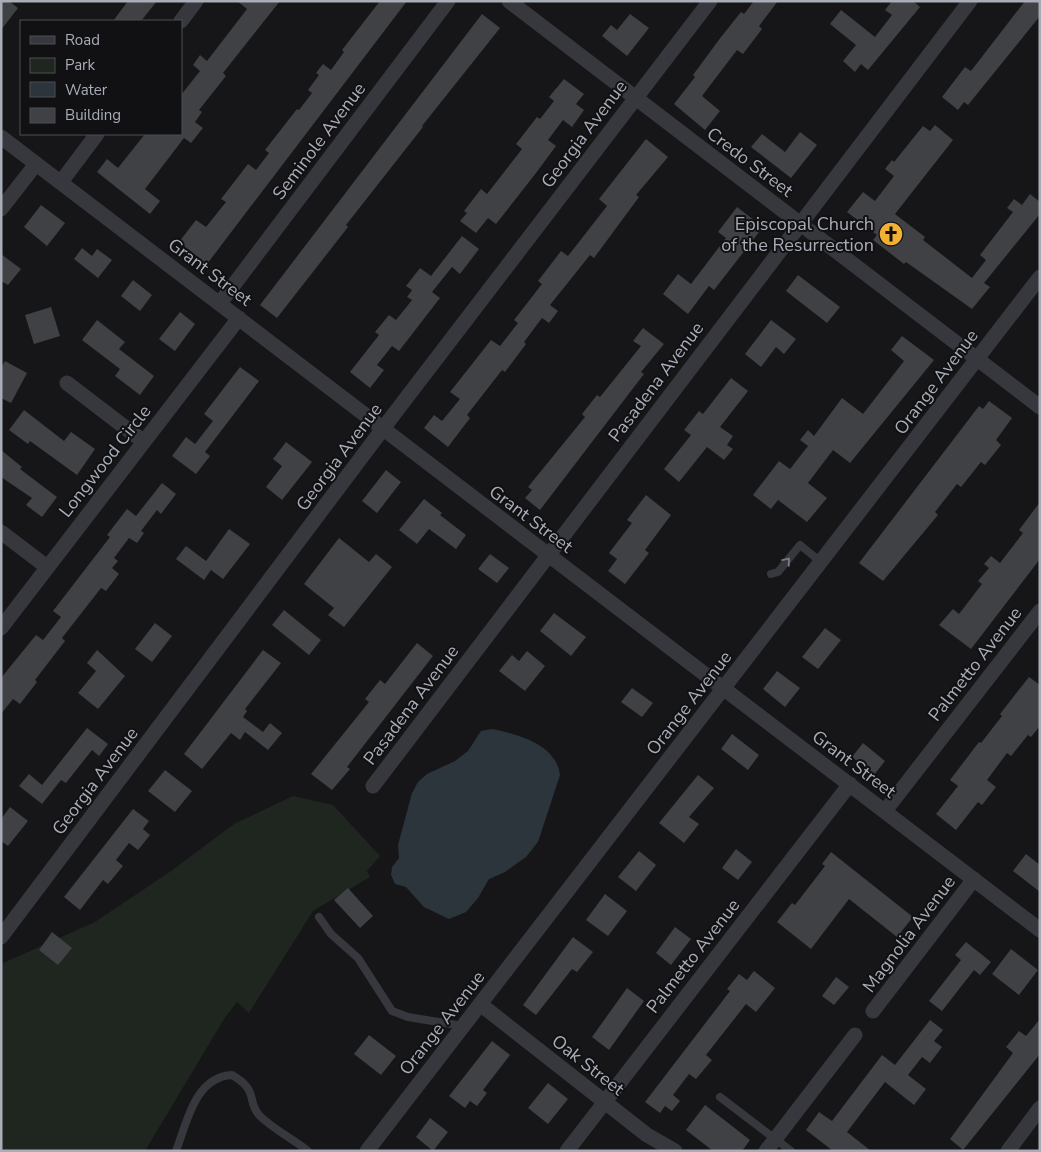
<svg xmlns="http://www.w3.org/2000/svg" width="1041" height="1152" viewBox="0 0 1041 1152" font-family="'Nunito Sans',sans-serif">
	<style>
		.green { fill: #1e261f }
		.water { fill: #2c353c }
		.building { fill: #404145 }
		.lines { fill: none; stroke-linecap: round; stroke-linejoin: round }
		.lane { stroke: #37383d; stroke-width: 8 }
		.street { stroke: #37383d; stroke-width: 15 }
		.oneway { stroke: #757881 }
		.labels { text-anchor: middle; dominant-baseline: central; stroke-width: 4; stroke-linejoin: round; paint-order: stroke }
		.street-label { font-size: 18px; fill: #a8adb8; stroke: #111113 }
		.poi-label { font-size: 18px; fill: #a8adb8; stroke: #111113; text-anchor: end }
	</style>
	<rect width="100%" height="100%" fill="#161618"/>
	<path class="green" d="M293,796L333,805L380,856L367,871L370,877L313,911L249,1013L237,1002L224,1019L145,1151H1V964L95,922L171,871L234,824Z"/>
	<path class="water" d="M493,729C519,735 556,744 560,775L538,842L526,857L505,872L489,879L478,898L466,912L449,919L424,907L406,887L395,884L391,875L392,867L399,858L398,845L412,793L418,782L427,774L455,761L468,751L481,731Z"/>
	<path class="building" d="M1,1H9L18,8L1,30Z
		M128,1H157L141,21H113Z
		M237,1H280L223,73L226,76L199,110L202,112L195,122L203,128L191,143L184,138L145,189L160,201L150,214L97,172L107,159L118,168L145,134H181V95L200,71L193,65L200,55L207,61L247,9Z
		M380,1H407L207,264L179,242L196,220L206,227L226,202L221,199L248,164L256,170L269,153L265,150L297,109L299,110L312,93L308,90L319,75L316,73L323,64L331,70L344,52L342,50Z
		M754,1H778L759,26L762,29L743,54L737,50L702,96L720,111L705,130L674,104L695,77L693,75L721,37L741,12L744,14Z
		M892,1H913L920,7L868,70L861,64L855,72L843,61L856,45L830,24L841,10L875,37L892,15L885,10Z
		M1025,1H1040V16L968,105L964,102L958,110L942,97L965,67L971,71Z
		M482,14L500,28L422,126L423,127L346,225L348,227L277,318L260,305Z
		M630,14L649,28L627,56L602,36L611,25L617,30Z
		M564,79L584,94L576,104L584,110L572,127L563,120L548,140L556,146L536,173L496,224L488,218L476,233L460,221L467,213L464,211L481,189L487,194L522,149L516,144L537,117L540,119L554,101L549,97Z
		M935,125L953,140L895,214L925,237L923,240L972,278L986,260L980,255L1013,212L1007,208L1014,199L1022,205L1030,194L1040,202V214L984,283L990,287L972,309L906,262L904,264L873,240L877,235L847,212L863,192L875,201L894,176L885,169L892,160L894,162L923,126L930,131Z
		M800,132L817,145L791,178L751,147L762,134L785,152Z
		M646,139L668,157L636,195L639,197L594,258L590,255L550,305L558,311L549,323L542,318L524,342L526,344L505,372L502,370L467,415L470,418L448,447L424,428L434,415L442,421L460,399L450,392L491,340L500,346L518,323L514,320L542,284L538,281L561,251L568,256L607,206L599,199Z
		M41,205L65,223L47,246L24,227Z
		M737,207L763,227L714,290L709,286L688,314L663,294L678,274L691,284L726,238L718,232Z
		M462,236L479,249L460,274L452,267L432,292L440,298L399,351L392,346L377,365L384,370L370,388L350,372L379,335L375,332L389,315L396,320L412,300L407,297L412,290L406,286L420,268L431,276Z
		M82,248L92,256L97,249L112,260L98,278L74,259Z
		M1,254L21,269L8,285L1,281Z
		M798,275L840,307L827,323L786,291Z
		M133,280L152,295L140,311L121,296Z
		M51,307L60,336L34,344L25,315Z
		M180,312L195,324L175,351L159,339Z
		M97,320L125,342L119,349L154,376L140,395L115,376L120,369L82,340Z
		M771,320L796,339L784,354L776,347L761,367L745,354Z
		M643,328L664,344L641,372L644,374L540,510L525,498L532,490L528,487L585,417L582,414L597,395L600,397L641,346L633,341Z
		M902,336L934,360L850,463L833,450L808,483L827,498L807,522L778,500L771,509L753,495L779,461L790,469L808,446L800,440L808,430L814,436L842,398L863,414L904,361L891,350Z
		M5,361L27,373L11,403L1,398V368Z
		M240,367L259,381L205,452L210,456L196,474L172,456L186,437L195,444L213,421L204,414Z
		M731,378L748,391L720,427L733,436L727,445L733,449L724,460L707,447L679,482L664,469L691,435L684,430L699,411L703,414Z
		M989,401L1012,418L996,440L1001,445L985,465L981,462L961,487L957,484L935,512L938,515L883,581L859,563L979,406L983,409Z
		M24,410L64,441L71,432L95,449L77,475L30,441L28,444L9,430Z
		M286,442L312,462L282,500L266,487L282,466L273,459Z
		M1,450L22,467L20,469L57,497L42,517L26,505L32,498L1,477Z
		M386,470L401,482L377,513L362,501Z
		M162,483L176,494L161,514L157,510L141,531L144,533L137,543L129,538L114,558L118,561L112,568L119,574L106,591L101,588L62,638L65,641L35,680L37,682L20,704L13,699L1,714V678L36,635L43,640L61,617L53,611L110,537L107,535L127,509L136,516Z
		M646,495L671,515L645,550L649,553L625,584L608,571L617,559L609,553L632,523L627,520Z
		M424,499L442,513L440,515L466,535L456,549L429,529L417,544L399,530Z
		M1040,502V559L971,649L939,625L953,609L959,614L982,584L978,581L989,568L984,564L991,556L1000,563L1023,533L1019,530Z
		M229,529L250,544L223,579L211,570L204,580L176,559L186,546L206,561Z
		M339,538L369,562L376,554L392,567L344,627L328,615L334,608L304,584Z
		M490,554L509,568L497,583L478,569Z
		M284,610L321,640L309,655L272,625Z
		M554,613L586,637L571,656L540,631Z
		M155,623L172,636L152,662L135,649Z
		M825,628L841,640L818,669L802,657Z
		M417,643L433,656L347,767L350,769L332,790L311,774L369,702L365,699L380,680L385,684Z
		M97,650L125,676L98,709L78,693L96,671L87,663Z
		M263,650L281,663L245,709L247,711L243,717L263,732L270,723L282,733L268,750L245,732L240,740L231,733L202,769L184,754Z
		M527,651L545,666L525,691L499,671L512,655L519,661Z
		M777,671L800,688L785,707L763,689Z
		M1029,677L1040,685V726L1031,737L1028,735L1011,756L1007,753L987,780L996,787L982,805L978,802L956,830L936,814L958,786L950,780L979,742L981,743L1002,716L1000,714Z
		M632,688L653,703L642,717L621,702Z
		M87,728L108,744L99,756L92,750L66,783L61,780L42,804L19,786L29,774L42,785Z
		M732,734L759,755L748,770L721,749Z
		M863,743L885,761L874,775L852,757Z
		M165,770L192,791L175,812L148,791Z
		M698,775L714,788L689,817L699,824L684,843L659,823Z
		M10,807L28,821L8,846L1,841V819Z
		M133,809L149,821L143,829L150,835L138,850L129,843L116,860L123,866L108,884L103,880L80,910L64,897Z
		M736,849L752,862L738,880L722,868Z
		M639,851L656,865L636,891L618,877Z
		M831,852L913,917L897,937L849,899L811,949L777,922L792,903L795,905L825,866L822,864Z
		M1026,854L1040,865V892L1013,871Z
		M348,888L373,916L360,928L334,900Z
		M605,894L627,911L608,936L586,920Z
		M675,927L691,939L671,965L656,953Z
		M52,932L72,948L58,965L39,950Z
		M573,937L593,952L577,972L572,969L536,1015L523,1005Z
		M966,942L991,962L980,975L974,970L942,1011L929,1001L961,960L955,955Z
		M1011,949L1038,970L1019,995L992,974Z
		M754,971L775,988L756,1012L746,1004L706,1055L712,1060L696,1079L689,1074L673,1095L680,1101L672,1111L665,1106L660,1113L645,1102L730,991L727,989L739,974L747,980Z
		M836,977L849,987L834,1005L822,996Z
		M627,988L644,1001L609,1050L592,1037Z
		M1040,1019V1054L963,1150L950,1139L1013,1053L1006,1047L1019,1031L1026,1036Z
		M930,1020L943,1030L934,1041L942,1047L930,1063L922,1057L908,1075L926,1089L914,1105L885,1082L847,1132L871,1151H833L806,1130L819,1112L832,1121L882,1055L895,1065Z
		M369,1035L396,1056L381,1075L354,1054Z
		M492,1041L510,1055L483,1090L487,1093L477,1106L470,1101L465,1108L449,1096Z
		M548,1083L568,1099L548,1124L528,1108Z
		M705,1105L750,1140L742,1151H713L686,1130Z
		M430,1118L448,1132L433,1151L416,1137Z"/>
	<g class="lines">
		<path class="lane" d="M771,574L778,572L800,545L821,562
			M319,917L331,934L358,958L392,1011L408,1017L463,1026
			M720,1097L791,1151
			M176,1151C187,1122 195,1077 232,1075C260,1091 246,1102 260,1116C273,1129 293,1139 308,1151"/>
		<path class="street" d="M509,1L1040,407
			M181,21L196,1
			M1,137L1040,930
			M61,182L97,134
			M1,209L36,164
			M220,303L448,1
			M67,383L144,442
			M1,532L47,567
			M1,628L239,318
			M373,786L970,1
			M885,811L1040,611
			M1,937L391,418L710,1
			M480,1004L647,1135L675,1151
			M873,1011L974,879
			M367,1151L1040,277
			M567,1151L850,784
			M766,1151L855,1035
			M1008,1151L1040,1108"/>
	</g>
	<defs><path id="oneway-chevron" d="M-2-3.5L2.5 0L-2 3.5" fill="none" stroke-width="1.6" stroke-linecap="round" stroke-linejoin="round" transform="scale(1.25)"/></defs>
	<use class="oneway" href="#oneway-chevron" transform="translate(787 561) rotate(-50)"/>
	<defs>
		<g id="church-disc" transform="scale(1.25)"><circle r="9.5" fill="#f2b134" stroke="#111113"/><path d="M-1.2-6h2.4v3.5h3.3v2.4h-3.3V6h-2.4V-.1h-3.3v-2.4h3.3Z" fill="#111"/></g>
	</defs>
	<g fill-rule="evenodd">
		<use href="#church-disc" x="891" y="234"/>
	</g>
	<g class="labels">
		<g class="street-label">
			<text transform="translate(584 134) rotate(-53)">Georgia Avenue</text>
			<text transform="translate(319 141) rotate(-53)">Seminole Avenue</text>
			<text transform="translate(750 162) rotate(37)">Credo Street</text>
			<text transform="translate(210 272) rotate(37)">Grant Street</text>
			<text transform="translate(656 382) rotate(-53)">Pasadena Avenue</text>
			<text transform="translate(936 382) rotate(-53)">Orange Avenue</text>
			<text transform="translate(339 457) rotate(-53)">Georgia Avenue</text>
			<text transform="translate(105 461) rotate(-52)">Longwood Circle</text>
			<text transform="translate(531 519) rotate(37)">Grant Street</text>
			<text transform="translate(975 664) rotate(-52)">Palmetto Avenue</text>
			<text transform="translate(689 703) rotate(-52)">Orange Avenue</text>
			<text transform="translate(411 705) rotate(-53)">Pasadena Avenue</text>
			<text transform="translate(854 764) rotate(37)">Grant Street</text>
			<text transform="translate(95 781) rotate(-53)">Georgia Avenue</text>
			<text transform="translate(909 934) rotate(-53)">Magnolia Avenue</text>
			<text transform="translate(693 956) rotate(-52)">Palmetto Avenue</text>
			<text transform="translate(442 1023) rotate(-52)">Orange Avenue</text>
			<text transform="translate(588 1065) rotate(38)">Oak Street</text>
		</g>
		<g class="poi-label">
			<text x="874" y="224">Episcopal Church<tspan x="874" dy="21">of the Resurrection</tspan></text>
		</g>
	</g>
	<rect width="1041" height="1152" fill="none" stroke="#a8adb8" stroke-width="5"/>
	<rect x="20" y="20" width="162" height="115" fill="#111113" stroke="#4d4f55"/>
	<rect x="30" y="36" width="25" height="8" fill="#37383d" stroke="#4d4f55"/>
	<text x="65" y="45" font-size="15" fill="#a8adb8">Road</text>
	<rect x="30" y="58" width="25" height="15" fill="#1e261f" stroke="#4d4f55"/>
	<text x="65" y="70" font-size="15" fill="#a8adb8">Park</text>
	<rect x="30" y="82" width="25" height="15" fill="#2c353c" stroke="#4d4f55"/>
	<text x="65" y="95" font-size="15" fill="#a8adb8">Water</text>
	<rect x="30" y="108" width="25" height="15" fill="#404145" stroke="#4d4f55"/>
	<text x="65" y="120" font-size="15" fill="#a8adb8">Building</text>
</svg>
